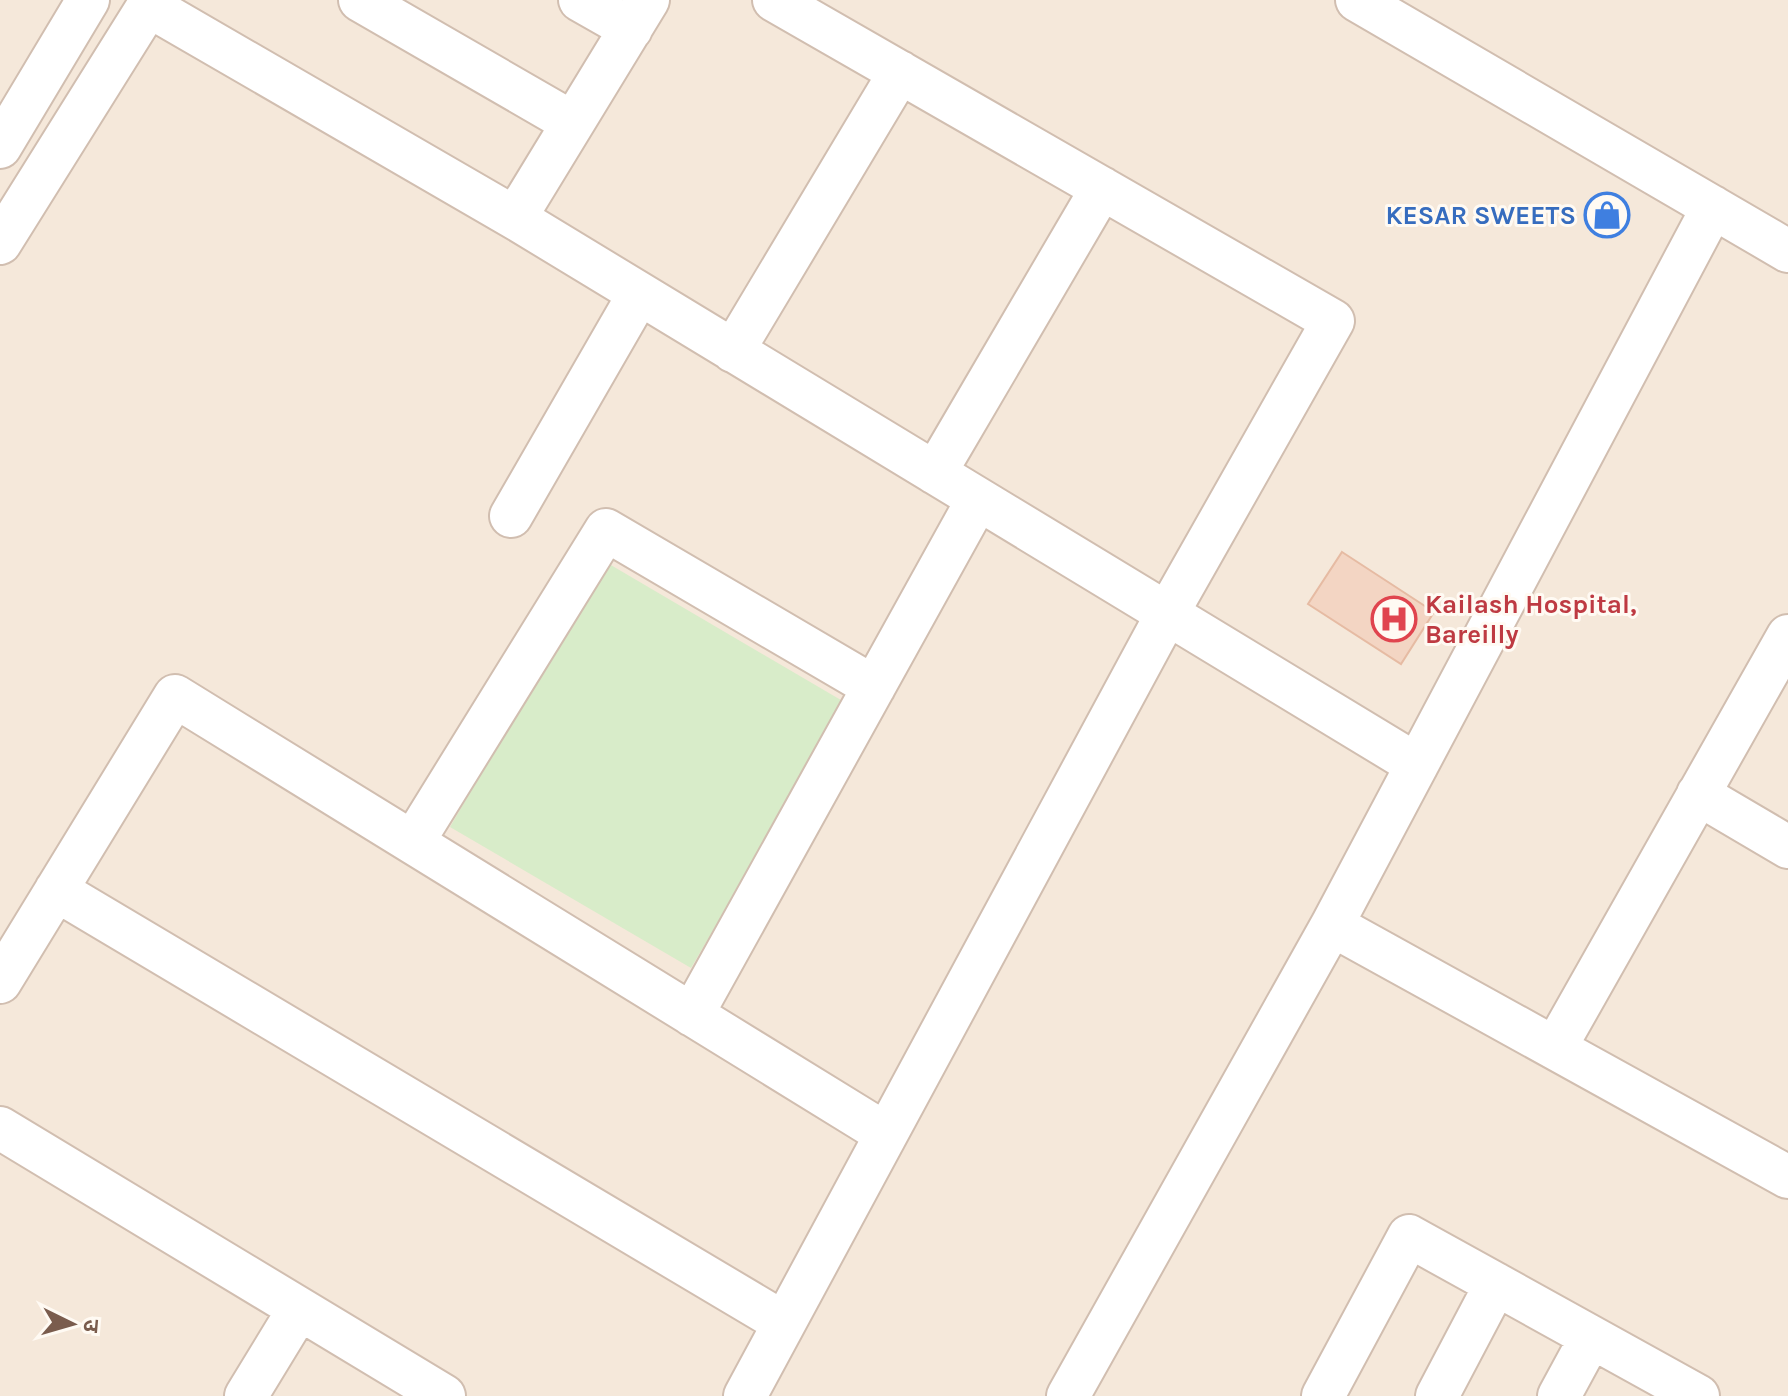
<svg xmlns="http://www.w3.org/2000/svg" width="1788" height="1396" viewBox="0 0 1788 1396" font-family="Karla,'Noto Sans Devanagari',sans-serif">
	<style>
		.residential { fill: #f5e8da }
		.green { fill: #d8ecc9 }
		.building { fill: #f3d5c3; stroke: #e6bba3; stroke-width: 2 }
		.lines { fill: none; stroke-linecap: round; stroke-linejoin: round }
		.minor-casing { stroke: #d1beb0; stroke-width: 46 }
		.minor { stroke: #fff; stroke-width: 42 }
		.labels { text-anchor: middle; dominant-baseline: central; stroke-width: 6; stroke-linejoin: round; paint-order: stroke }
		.shop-label { font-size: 26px; font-weight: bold; fill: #366cbe; stroke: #fffaf3; text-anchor: end }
		.health-label { font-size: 26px; font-weight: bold; fill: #be3a42; stroke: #fffaf3; text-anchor: start }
	</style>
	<rect width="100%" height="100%" fill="#fdf6ec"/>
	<path class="residential" d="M0,0H1788V1396H0Z"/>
	<path class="green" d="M604,561L846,703L691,968L450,827Z"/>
	<path class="building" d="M1342,552L1434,612L1401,664L1308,604Z"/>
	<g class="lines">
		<g class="minor-casing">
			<path id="minor" d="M360,0L573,123
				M580,0L631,29
				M1357,0L1788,251
				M149,6L515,218L1417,765
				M0,147L88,0
				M515,218L648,0
				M0,243L152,0
				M733,351L900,72
				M935,473L1102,188
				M511,516L639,294
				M1698,794L1788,847
				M413,842L606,530L874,687
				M56,890L784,1323
				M1332,925L1788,1177
				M0,982L175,696L886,1134
				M692,1015L978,499
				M1555,1048L1788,636
				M0,1128L444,1396
				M246,1396L299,1309
				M745,1396L1167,614L1333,321L774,0
				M1068,1396L1332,925L1713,207
				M1323,1396L1409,1236L1698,1396
				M1437,1396L1496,1284
				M1559,1396L1591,1337"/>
		</g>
		<use href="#minor" class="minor"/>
	</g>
	<defs>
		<g id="shop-ring" transform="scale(2.3)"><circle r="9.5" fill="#fffaf3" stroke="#3f7fe0" stroke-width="1.5"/><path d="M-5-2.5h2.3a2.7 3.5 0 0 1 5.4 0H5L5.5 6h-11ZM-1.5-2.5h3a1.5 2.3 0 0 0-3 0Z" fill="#3f7fe0"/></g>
		<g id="hospital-ring" transform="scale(2.3)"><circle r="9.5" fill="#fffaf3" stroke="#e0444e" stroke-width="1.5"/><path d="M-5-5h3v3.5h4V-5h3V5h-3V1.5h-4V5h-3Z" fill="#e0444e"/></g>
	</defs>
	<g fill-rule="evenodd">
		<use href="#shop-ring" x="1607" y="215"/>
		<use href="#hospital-ring" x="1394" y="619"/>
	</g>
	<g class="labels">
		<g class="shop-label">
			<text x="1576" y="215">KESAR SWEETS</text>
		</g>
		<g class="health-label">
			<text x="1425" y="604">Kailash Hospital,<tspan x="1425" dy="30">Bareilly</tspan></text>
		</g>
	</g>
	<g transform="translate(72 1324) rotate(95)" stroke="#fffaf3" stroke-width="6" paint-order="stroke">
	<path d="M0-6L14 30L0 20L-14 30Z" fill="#7a5c4d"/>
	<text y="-12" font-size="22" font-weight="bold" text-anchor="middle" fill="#7a5c4d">उ</text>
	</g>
</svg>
